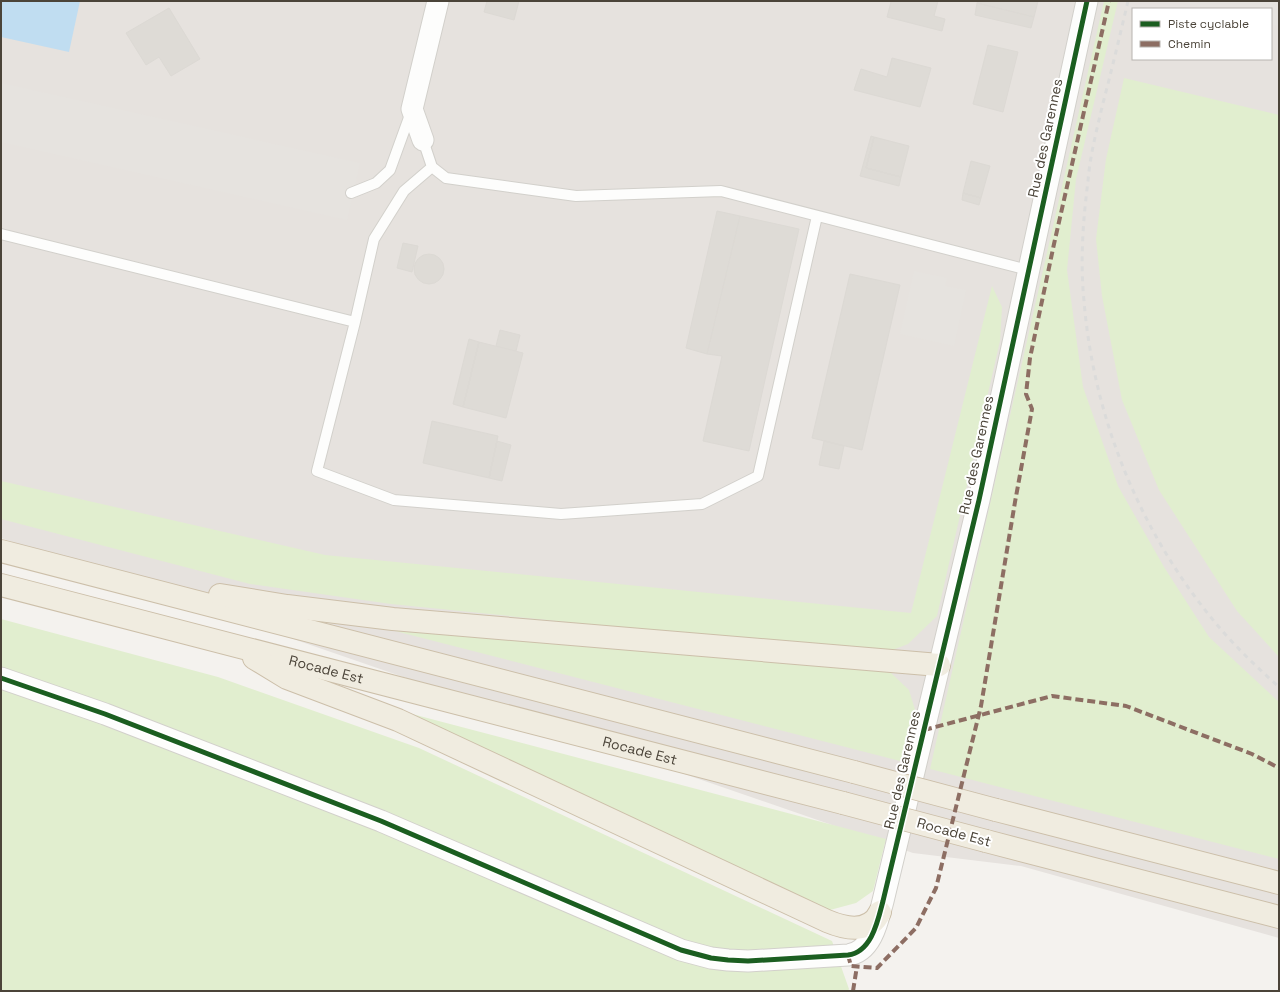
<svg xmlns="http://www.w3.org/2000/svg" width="1280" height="992" viewBox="0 0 1280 992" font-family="'Space Grotesk',sans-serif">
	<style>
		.industrial { fill: #e6e2de; fill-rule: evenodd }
		.green { fill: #e1eecf }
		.parking { fill: #e6e3df }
		.water { fill: #c0ddf1 }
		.building { fill: #dedbd6; stroke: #dcd9d4 }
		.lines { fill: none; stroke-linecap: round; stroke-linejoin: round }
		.service-casing { stroke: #d2d0cb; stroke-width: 12 }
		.minor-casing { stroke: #d2d0cb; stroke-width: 23 }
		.trunk-casing { stroke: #ccbfa9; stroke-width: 24 }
		.service { stroke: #fdfdfc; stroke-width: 10 }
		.minor { stroke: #fdfdfc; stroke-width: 21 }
		.trunk { stroke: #f0ece0; stroke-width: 22 }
		.rail { stroke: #dbdbda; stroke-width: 3; stroke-dasharray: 5 5; stroke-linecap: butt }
		.trunk-bridge-casing { stroke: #ccbfa9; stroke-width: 24; stroke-linecap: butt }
		.trunk-bridge { stroke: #f0ece0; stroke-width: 22 }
		.quiet { stroke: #8d6e63; stroke-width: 4; stroke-dasharray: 8 4; stroke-linecap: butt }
		.cycleway-casing { stroke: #fff; stroke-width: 8 }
		.cycleway { stroke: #1b5e20; stroke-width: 5 }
		.labels { text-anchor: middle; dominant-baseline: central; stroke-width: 4; stroke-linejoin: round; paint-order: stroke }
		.street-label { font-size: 14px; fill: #4b4439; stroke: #fff }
	</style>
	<rect width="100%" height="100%" fill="#f4f2ee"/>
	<path class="industrial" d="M1,1H1279V938L1021,866L913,853L1,538ZM1133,9H1271V59H1133Z"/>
	<path class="green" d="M1104,1H1118L1076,179L1067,270L1083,387L1118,486L1164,567L1209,637L1279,702V859L930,769Z
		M1124,78L1279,115V657L1237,611L1159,490L1122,400L1102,296L1096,239L1106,159Z
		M992,286L1002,307L1000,341L937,616L908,644L882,654L391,604L250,584L1,519V481L325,555L911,613Z
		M1,619L218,677L419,748L832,941L849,989L848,991H1Z
		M395,631L874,669L891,673L909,690L916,713L904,762Z
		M412,714L886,839L873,891L856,903L830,910Z"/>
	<path class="parking" d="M1178,1H1279V26L1271,24V9H1210Z
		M1,83L360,163L347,220L1,142Z
		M914,271L947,278L945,286L966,290L954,346L900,334Z"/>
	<path class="water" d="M1,1H80L69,52L1,37Z"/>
	<path class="building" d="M487,1H519L514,20L484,12Z
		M889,1H938L934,16L945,19L942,31L887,17L891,2Z
		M978,1H1038L1034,17L977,3Z
		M977,3L1034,17L1031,28L975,15Z
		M169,8L200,59L171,76L159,57L146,65L126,33Z
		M988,45L1018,52L1003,112L973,104Z
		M892,58L931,68L920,107L854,90L861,69L887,77Z
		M871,136L874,137L866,168L901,177L899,186L860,176Z
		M874,137L909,146L901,177L866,168Z
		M971,161L990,166L981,198L963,193Z
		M963,193L981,198L979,205L962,200Z
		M717,211L740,216L707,354L686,348Z
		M740,216L799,229L749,451L703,441L722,356L707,354Z
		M403,243L418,246L412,272L397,268Z
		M414 269a15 15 0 1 1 30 0a15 15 0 1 1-30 0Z
		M850,274L900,285L862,450L812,438Z
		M500,330L520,335L516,351L496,346Z
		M469,339L479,342L463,407L453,404Z
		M479,342L523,353L506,418L463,407Z
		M432,421L498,436L489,478L423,463Z
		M497,441L511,445L502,481L489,478Z
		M824,441L844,446L839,469L819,465Z"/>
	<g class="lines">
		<g class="service-casing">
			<path id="service" d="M423,140L432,167L446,178L576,196L721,191L1028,270
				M432,167L404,191L374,239L355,322L317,471L394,500L561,514L702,504L758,476L817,216
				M351,193L376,183L390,170L411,112
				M1,234L355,322"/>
		</g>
		<g class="minor-casing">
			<path id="minor" d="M423,140L412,109L438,1
				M1,678L105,714L381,821L681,950L711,958L728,960L748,961L848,955C872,952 878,920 883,901L979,500L1087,1"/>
		</g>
		<g class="trunk-casing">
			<g id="trunk">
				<path d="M1,551L854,772"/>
				<path id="s1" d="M1,585L843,803"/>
				<path d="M220,595L287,606L393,619L939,665"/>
				<path d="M254,658L287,678L398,720L827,921C846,929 870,934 880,912"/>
				<path d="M996,810L1279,883"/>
				<path d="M986,841L1279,917"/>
			</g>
		</g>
		<use href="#service" class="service"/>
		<use href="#minor" class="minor"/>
		<use href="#trunk" class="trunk"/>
		<path class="rail" d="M1128,1C1120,35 1112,69 1103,103C1097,129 1090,155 1088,181C1083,220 1080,261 1084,301C1094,423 1144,542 1225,634C1242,653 1260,670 1279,687"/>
		<g class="trunk-bridge-casing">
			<path id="trunk-bridge" d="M854,772L996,810
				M843,803L986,841"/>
		</g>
		<use href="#trunk-bridge" class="trunk-bridge"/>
		<path class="quiet" d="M924,730L1052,696L1126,706L1252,754L1279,768
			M848,955L851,966L877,968L916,928L936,888L981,706L1015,502L1032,409L1026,394L1030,358L1054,244L1109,1
			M853,991L857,966"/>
		<g class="cycleway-casing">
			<path id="cycleway" d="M1,678L105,714L381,821L681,950L711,958L728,960L748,961L848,955C872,952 878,920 883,901L979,500L1087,1"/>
		</g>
		<use href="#cycleway" class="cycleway"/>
	</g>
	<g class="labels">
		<g class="street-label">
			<text transform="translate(1045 138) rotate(-78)">Rue des Garennes</text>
			<text transform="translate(976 455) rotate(-78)">Rue des Garennes</text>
			<text stroke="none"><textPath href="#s1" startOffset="336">Rocade Est</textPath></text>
			<text stroke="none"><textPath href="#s1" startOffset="660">Rocade Est</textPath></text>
			<text transform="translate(902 770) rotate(-77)">Rue des Garennes</text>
			<text transform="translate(954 832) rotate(15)">Rocade Est</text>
		</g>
	</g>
	<rect width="1280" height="992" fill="none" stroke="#4b4439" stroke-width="4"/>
	<rect x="1132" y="8" width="140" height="52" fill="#ffffff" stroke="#b7b4b0"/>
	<rect x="1140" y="21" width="20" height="6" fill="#1b5e20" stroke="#b7b4b0"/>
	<text x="1168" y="28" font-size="12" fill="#4b4439">Piste cyclable</text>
	<rect x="1140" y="41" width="20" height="6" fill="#8d6e63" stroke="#b7b4b0"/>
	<text x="1168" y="48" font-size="12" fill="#4b4439">Chemin</text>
</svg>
